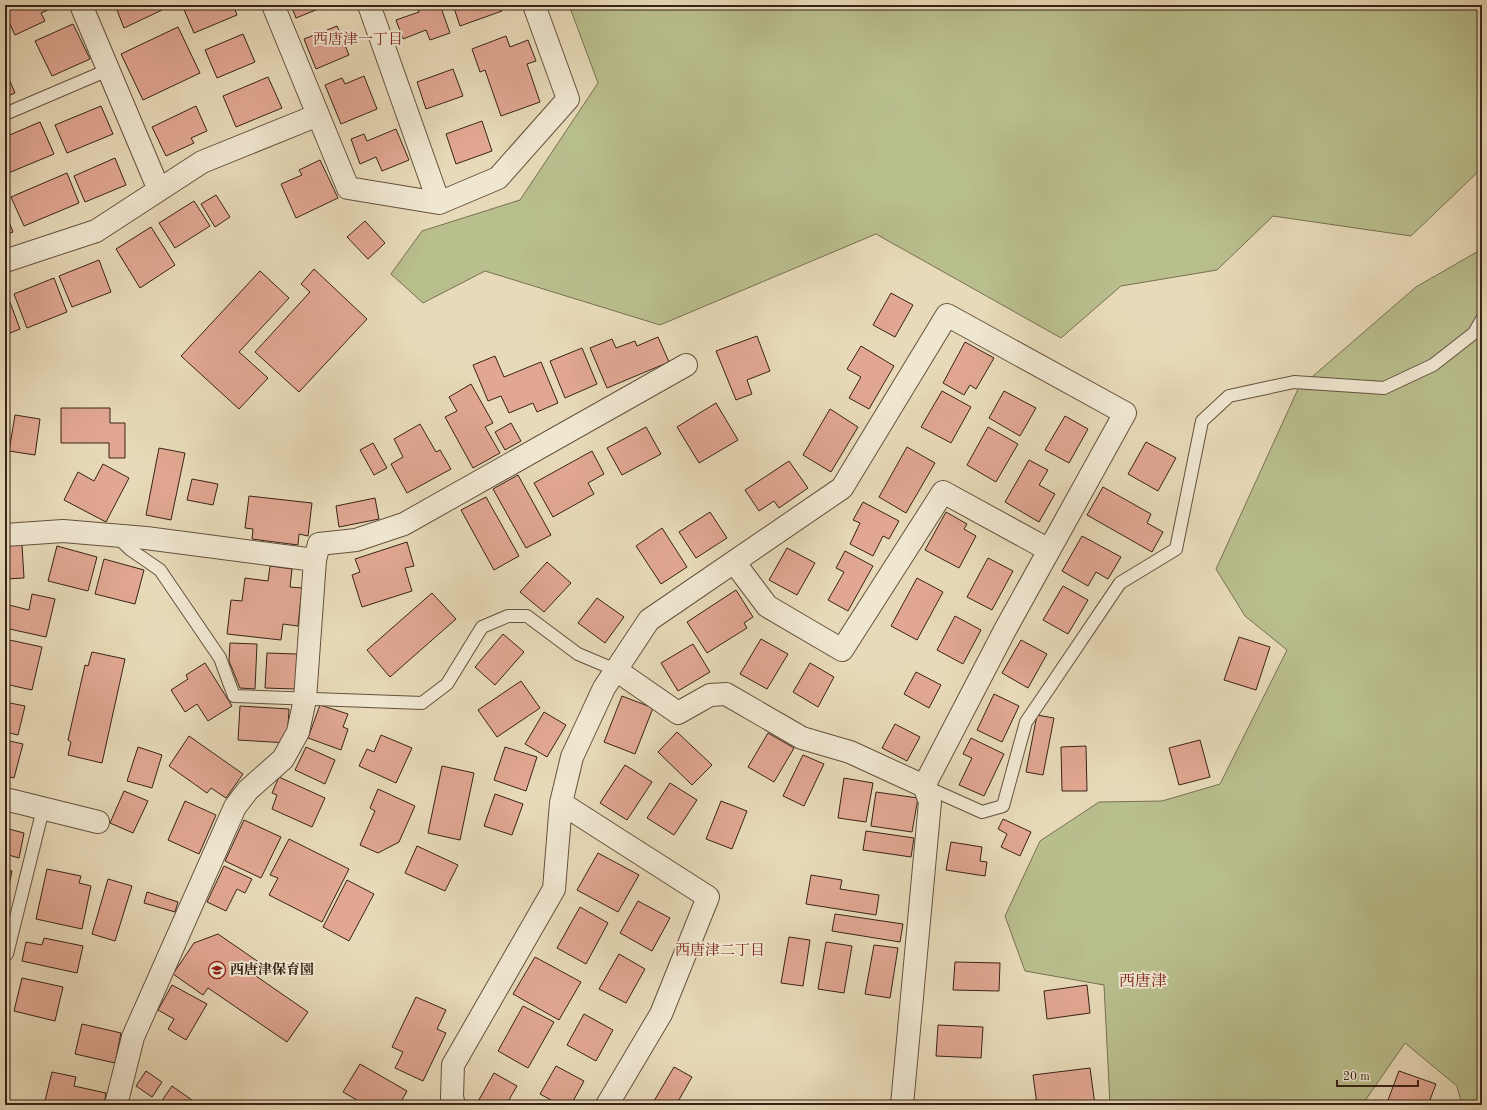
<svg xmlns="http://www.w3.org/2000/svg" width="1487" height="1110" viewBox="0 0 1487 1110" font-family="'Old Standard TT','Noto Serif JP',serif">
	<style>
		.green { fill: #b9be8d; stroke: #787052 }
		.building { fill: #e1a792; stroke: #382317 }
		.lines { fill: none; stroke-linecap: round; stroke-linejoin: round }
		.lane-casing { stroke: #64513f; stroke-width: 14 }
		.street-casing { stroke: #64513f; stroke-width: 24 }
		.lane { stroke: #f0e7d1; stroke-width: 12 }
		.street { stroke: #f0e7d1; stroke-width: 22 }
		.labels { text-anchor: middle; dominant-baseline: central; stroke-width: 4; stroke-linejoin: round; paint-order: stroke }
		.poi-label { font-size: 14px; font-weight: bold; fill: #382317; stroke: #f0e7d1; text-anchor: start }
		.neighbourhood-label { font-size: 15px; fill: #7a1f14; stroke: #f0e7d1 }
		.quarter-label { font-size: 16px; fill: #7a1f14; stroke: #f0e7d1 }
	</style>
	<rect width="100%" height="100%" fill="#e8dab8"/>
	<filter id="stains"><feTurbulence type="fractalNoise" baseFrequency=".005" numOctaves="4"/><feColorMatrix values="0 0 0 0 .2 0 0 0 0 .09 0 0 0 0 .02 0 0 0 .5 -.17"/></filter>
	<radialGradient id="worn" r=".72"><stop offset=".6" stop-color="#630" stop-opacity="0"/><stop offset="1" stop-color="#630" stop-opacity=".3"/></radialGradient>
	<path class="green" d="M569,5H1482V168L1411,236L1273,216L1217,270L1121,286L1061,338L876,234L660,325L485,271L423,303L391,274L422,231L520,200L598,83Z
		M1482,249V1105H1462L1457,1086L1405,1043L1362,1105H1110L1104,985L1025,971L1005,916L1040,841L1099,802L1162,801L1220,784L1287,650L1245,616L1216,569L1298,389L1416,287Z"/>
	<path class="building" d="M5,5H59L41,13L45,21L15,35L5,13Z
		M127,5H159L162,10L124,28L117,10Z
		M182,5H233L237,15L194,33Z
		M291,5H328L296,18Z
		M417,5H440L450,33L430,40L426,30L403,39L396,20L419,12Z
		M453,5H500L502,11L460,26Z
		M73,24L90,59L52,76L35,41Z
		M337,26L349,55L316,69L304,39Z
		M178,27L200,73L143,100L121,54Z
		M243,34L255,62L217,78L205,50Z
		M506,36L510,47L528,40L536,61L527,64L540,102L501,116L485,70L480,72L472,49Z
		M453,69L463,96L426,109L417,82Z
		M5,70L15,93L5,97Z
		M364,76L377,109L341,124L325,85L342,78L345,84Z
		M268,77L282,108L236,127L223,96Z
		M101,106L113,134L67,153L55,125Z
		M196,106L207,131L191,138L194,143L166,156L152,127Z
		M482,121L492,151L456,164L446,134Z
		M40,122L54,154L6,174L5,137Z
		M396,129L409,160L382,171L376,157L360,164L351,139L364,134L367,141Z
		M115,158L126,185L85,202L74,176Z
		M320,160L338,198L296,218L281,184L302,175L299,170Z
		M67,173L79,203L24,226L11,197Z
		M216,195L230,217L215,227L201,204Z
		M194,201L210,226L175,248L159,223Z
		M5,212L13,232L5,235Z
		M365,221L385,243L368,259L347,237Z
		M151,227L175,265L140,288L116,249Z
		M99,260L111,292L72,307L59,276Z
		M314,269L367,319L299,392L255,352L310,292L301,284Z
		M260,271L289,298L239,352L268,378L239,409L181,356Z
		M54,278L67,312L27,328L14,294Z
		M891,293L913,305L895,337L873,325Z
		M8,297L20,329L5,335V298Z
		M757,336L770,371L747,380L752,394L736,400L716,351Z
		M658,337L669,362L607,388L590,348L612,339L616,348L635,341L637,346Z
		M965,342L994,358L976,389L970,385L964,395L943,383Z
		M861,346L894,366L869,409L849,398L861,377L847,369Z
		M582,348L597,384L565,398L550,361Z
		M495,356L504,377L541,362L558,403L537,412L533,403L509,413L501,396L488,401L473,365Z
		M471,384L493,423L485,427L500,453L473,468L445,417L457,411L449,397Z
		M942,391L971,407L951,443L921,427Z
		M1004,391L1036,408L1020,436L989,418Z
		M716,403L738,440L699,463L677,427Z
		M61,408H110V423H125V458H109V443H61Z
		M830,409L858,427L831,472L803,455Z
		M15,415L40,419L35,455L9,451Z
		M1065,416L1088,429L1069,463L1045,450Z
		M511,423L521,441L505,450L495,432Z
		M420,424L436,452L440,450L451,469L407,493L391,464L403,457L394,439Z
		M646,427L661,454L622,475L607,448Z
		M988,427L1018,444L996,482L967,465Z
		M1146,442L1176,458L1158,491L1128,474Z
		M373,443L387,468L374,475L360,450Z
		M907,447L935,463L906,513L879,497Z
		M159,448L185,453L171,520L146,515Z
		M592,451L604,474L588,483L594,494L553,517L534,483Z
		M1029,460L1048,470L1039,485L1055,494L1039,522L1005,502Z
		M789,461L808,488L779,508L774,501L759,511L745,490Z
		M103,464L129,478L106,522L64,500L78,472L94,481Z
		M518,475L551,535L526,548L493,489Z
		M192,479L218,484L213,505L187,500Z
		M1103,487L1151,514L1147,523L1163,532L1152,552L1087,515Z
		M249,496L312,503L308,536L299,534L298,545L252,539L253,529L245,528Z
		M486,497L519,556L494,570L461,510Z
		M375,498L379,519L339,527L336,506Z
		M863,502L899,521L889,539L883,536L873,556L850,544L860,523L853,520Z
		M710,512L727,538L696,558L679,532Z
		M946,512L967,524L964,529L976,536L959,568L925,550Z
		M662,528L687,567L661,584L636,546Z
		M1082,536L1121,557L1108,579L1096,572L1088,586L1062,571Z
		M407,542L414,566L405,568L412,591L362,607L352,575L360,572L355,559Z
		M22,545L24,578L5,579V546Z
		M57,546L97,557L88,591L48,581Z
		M787,548L815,563L797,595L769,580Z
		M845,551L873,566L848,611L828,600L844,572L836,568Z
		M988,558L1013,571L992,610L967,597Z
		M104,559L144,570L135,604L95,594Z
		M547,562L571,583L544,612L520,592Z
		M270,566L292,569L290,587L302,588L298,626L283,624L281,640L227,634L231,600L242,601L245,578L268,581Z
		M917,578L943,592L917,640L891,626Z
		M1063,586L1088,600L1068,634L1043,620Z
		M736,590L753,617L744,623L747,628L707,653L687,622Z
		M432,593L456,619L390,677L367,650Z
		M32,594L55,599L46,637L5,628V604L29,610Z
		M597,598L624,617L605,643L578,623Z
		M955,616L981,630L963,664L937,650Z
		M503,634L524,652L495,685L475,667Z
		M1239,637L1270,647L1256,690L1224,680Z
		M5,639L42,647L32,690L5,684Z
		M761,639L788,654L767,689L740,674Z
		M1021,640L1047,654L1028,688L1002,673Z
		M230,643L257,644L255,689L240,688L229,661Z
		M693,644L710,672L678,691L661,663Z
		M92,652L125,659L102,763L68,755L71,742L68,740L85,665L88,666Z
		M267,653L297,654L295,689L265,688Z
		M205,663L232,706L208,721L197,704L185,712L171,690L188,679L186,675Z
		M810,663L834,677L818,707L793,692Z
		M916,672L941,685L929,708L904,694Z
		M521,681L540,708L497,737L478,710Z
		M994,694L1019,706L1002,742L977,730Z
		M622,696L653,708L635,754L604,742Z
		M5,702L25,706L18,735L5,732Z
		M320,705L348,714L343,727L348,729L341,750L308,738Z
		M240,706L289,709L287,743L238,740Z
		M544,712L566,725L547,757L525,744Z
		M1037,715L1054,718L1043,775L1026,772Z
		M895,724L920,737L907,761L882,748Z
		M677,732L712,765L692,785L658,752Z
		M768,733L794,748L774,782L748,767Z
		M381,735L412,748L396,783L359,766L367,749L374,752Z
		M189,736L243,774L226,798L211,788L207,793L169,766Z
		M971,738L1004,754L984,796L959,785L972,758L963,754Z
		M5,740L23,744L14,778L5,776Z
		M1200,740L1210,777L1179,785L1169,748Z
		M1086,746L1087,791H1062L1061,747Z
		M138,747L162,755L152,788L127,781Z
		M306,747L335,760L325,784L295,770Z
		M505,747L537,757L526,791L494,780Z
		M803,755L824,764L804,806L783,796Z
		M625,765L652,782L627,820L600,803Z
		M442,766L474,773L460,840L428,833Z
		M279,777L325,798L312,827L272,809L277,795L272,793Z
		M844,778L873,783L866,822L838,818Z
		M670,783L697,800L674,835L647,818Z
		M378,789L415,806L399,842L378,853L360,845L375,811L370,808Z
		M124,791L148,801L133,833L110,823Z
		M876,792L918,798L912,832L871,826Z
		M495,794L523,804L512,835L484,826Z
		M185,801L216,815L199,854L168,840Z
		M721,801L747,811L732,849L706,839Z
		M1003,819L1031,832L1020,856L1001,847L1007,834L998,829Z
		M244,820L281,837L261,878L225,861Z
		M5,828L24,833L19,858L5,854Z
		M866,831L914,838L911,857L863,850Z
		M289,839L349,869L322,922L269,895L278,878L270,875Z
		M951,842L982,847L980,861L987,862L985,876L946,870Z
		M417,846L458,865L445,891L405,873Z
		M598,853L639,875L618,912L577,890Z
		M224,866L252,879L245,893L237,889L226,911L207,902Z
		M47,869L81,876L79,883L91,886L82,929L36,919Z
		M5,870L12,871L7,895H5Z
		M811,875L842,880L840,889L879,895L876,915L806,904Z
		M108,879L132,886L115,941L92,934Z
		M347,880L374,894L349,941L323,927Z
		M147,892L178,902L175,912L144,903Z
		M638,901L670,918L652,951L620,933Z
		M580,907L608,923L586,964L557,948Z
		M835,914L903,924L900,942L832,931Z
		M218,934L263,965L256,976L308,1012L287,1042L208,988L203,995L173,974L194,943Z
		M789,937L810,940L803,986L781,983Z
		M44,938L83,946L77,973L22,961L26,942L42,945Z
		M826,942L852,946L844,993L818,989Z
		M874,945L898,948L890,998L865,994Z
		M619,954L645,969L626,1003L599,989Z
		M535,957L581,982L559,1020L513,994Z
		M955,962L1000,963L999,991L953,990Z
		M22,978L63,987L55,1021L14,1011Z
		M172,985L207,1004L186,1040L168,1029L174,1019L158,1010Z
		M1087,985L1090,1013L1047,1019L1044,991Z
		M416,997L446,1010L437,1029L446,1033L423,1081L395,1068L403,1052L392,1047Z
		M523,1006L554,1022L528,1068L498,1051Z
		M584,1014L613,1030L596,1061L567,1045Z
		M82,1024L121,1033L115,1063L75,1054Z
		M938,1025L983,1027L981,1058L936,1056Z
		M360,1064L407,1091L399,1105H366L343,1092Z
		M556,1066L584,1081L571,1105H560L540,1094Z
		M674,1067L692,1077L676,1105H661L654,1101Z
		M1090,1068L1095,1105H1037L1033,1075Z
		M146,1071L162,1082L152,1097L136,1086Z
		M1399,1071L1436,1084L1428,1105H1402L1388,1100Z
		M52,1072L76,1077L74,1086L106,1093L104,1105H44Z
		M494,1073L517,1086L506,1105H476Z
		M172,1086L192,1100L189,1105H159Z"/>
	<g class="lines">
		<g class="lane-casing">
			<path id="lane" d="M5,114L108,70
				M117,537L131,550L160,570L220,658L234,696L422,703L447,684L482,627L508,616H527L578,654L616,670
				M924,786L982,812L1003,806L1026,722L1041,700L1120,583L1176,549L1202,421L1229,396L1294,382L1384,388L1433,365L1474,333L1482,319
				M7,954L43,809"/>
		</g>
		<g class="street-casing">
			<path id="street" d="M81,5L159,190
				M273,5L348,188L439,203L498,178L568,99L534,5
				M369,5L439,203
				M5,261L96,231L202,162L318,115
				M5,535L63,531L146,538L315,560
				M734,562L767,606L842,650L943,492L1049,550
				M616,670L678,713L710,695L726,694L802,738L850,752L924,786
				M5,799L98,822
				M561,803L708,897L661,1014L607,1105
				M116,1105L133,1037L235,807L248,790L283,759L298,732L305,699L315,560L319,544L356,540L404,524L686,365
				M454,1105L452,1097L453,1065L554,889L561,803L572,757L604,688L649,620L842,488L947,315L1125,413L1005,630L924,786L930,802L902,1105"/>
		</g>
		<use href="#lane" class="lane"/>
		<use href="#street" class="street"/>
	</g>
	<defs>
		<g id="school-ring" transform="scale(0.9)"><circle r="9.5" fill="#f0e7d1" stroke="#8f2418" stroke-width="1.5"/><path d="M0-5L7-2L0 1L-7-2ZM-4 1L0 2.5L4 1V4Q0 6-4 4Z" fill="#8f2418"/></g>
	</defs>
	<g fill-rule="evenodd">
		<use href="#school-ring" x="217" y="970"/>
	</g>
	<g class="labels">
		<g class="poi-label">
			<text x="230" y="970">西唐津保育園</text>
		</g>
		<g class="neighbourhood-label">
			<text x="358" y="40">西唐津一丁目</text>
			<text x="720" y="951">西唐津二丁目</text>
		</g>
		<g class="quarter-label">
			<text x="1143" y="982">西唐津</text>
		</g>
	</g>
	<rect width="1487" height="1110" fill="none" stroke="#e8dab8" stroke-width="20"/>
	<rect x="6" y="6" width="1475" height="1098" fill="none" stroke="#382317" stroke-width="2"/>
	<rect x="10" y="10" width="1467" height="1090" fill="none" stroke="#382317"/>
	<path d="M1337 1080v6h81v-6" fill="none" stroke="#382317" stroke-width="2"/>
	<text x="1343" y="1080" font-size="12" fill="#382317" stroke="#f0e7d1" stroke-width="3" paint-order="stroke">20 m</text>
	<rect width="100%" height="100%" filter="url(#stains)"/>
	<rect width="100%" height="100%" fill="url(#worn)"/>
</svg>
